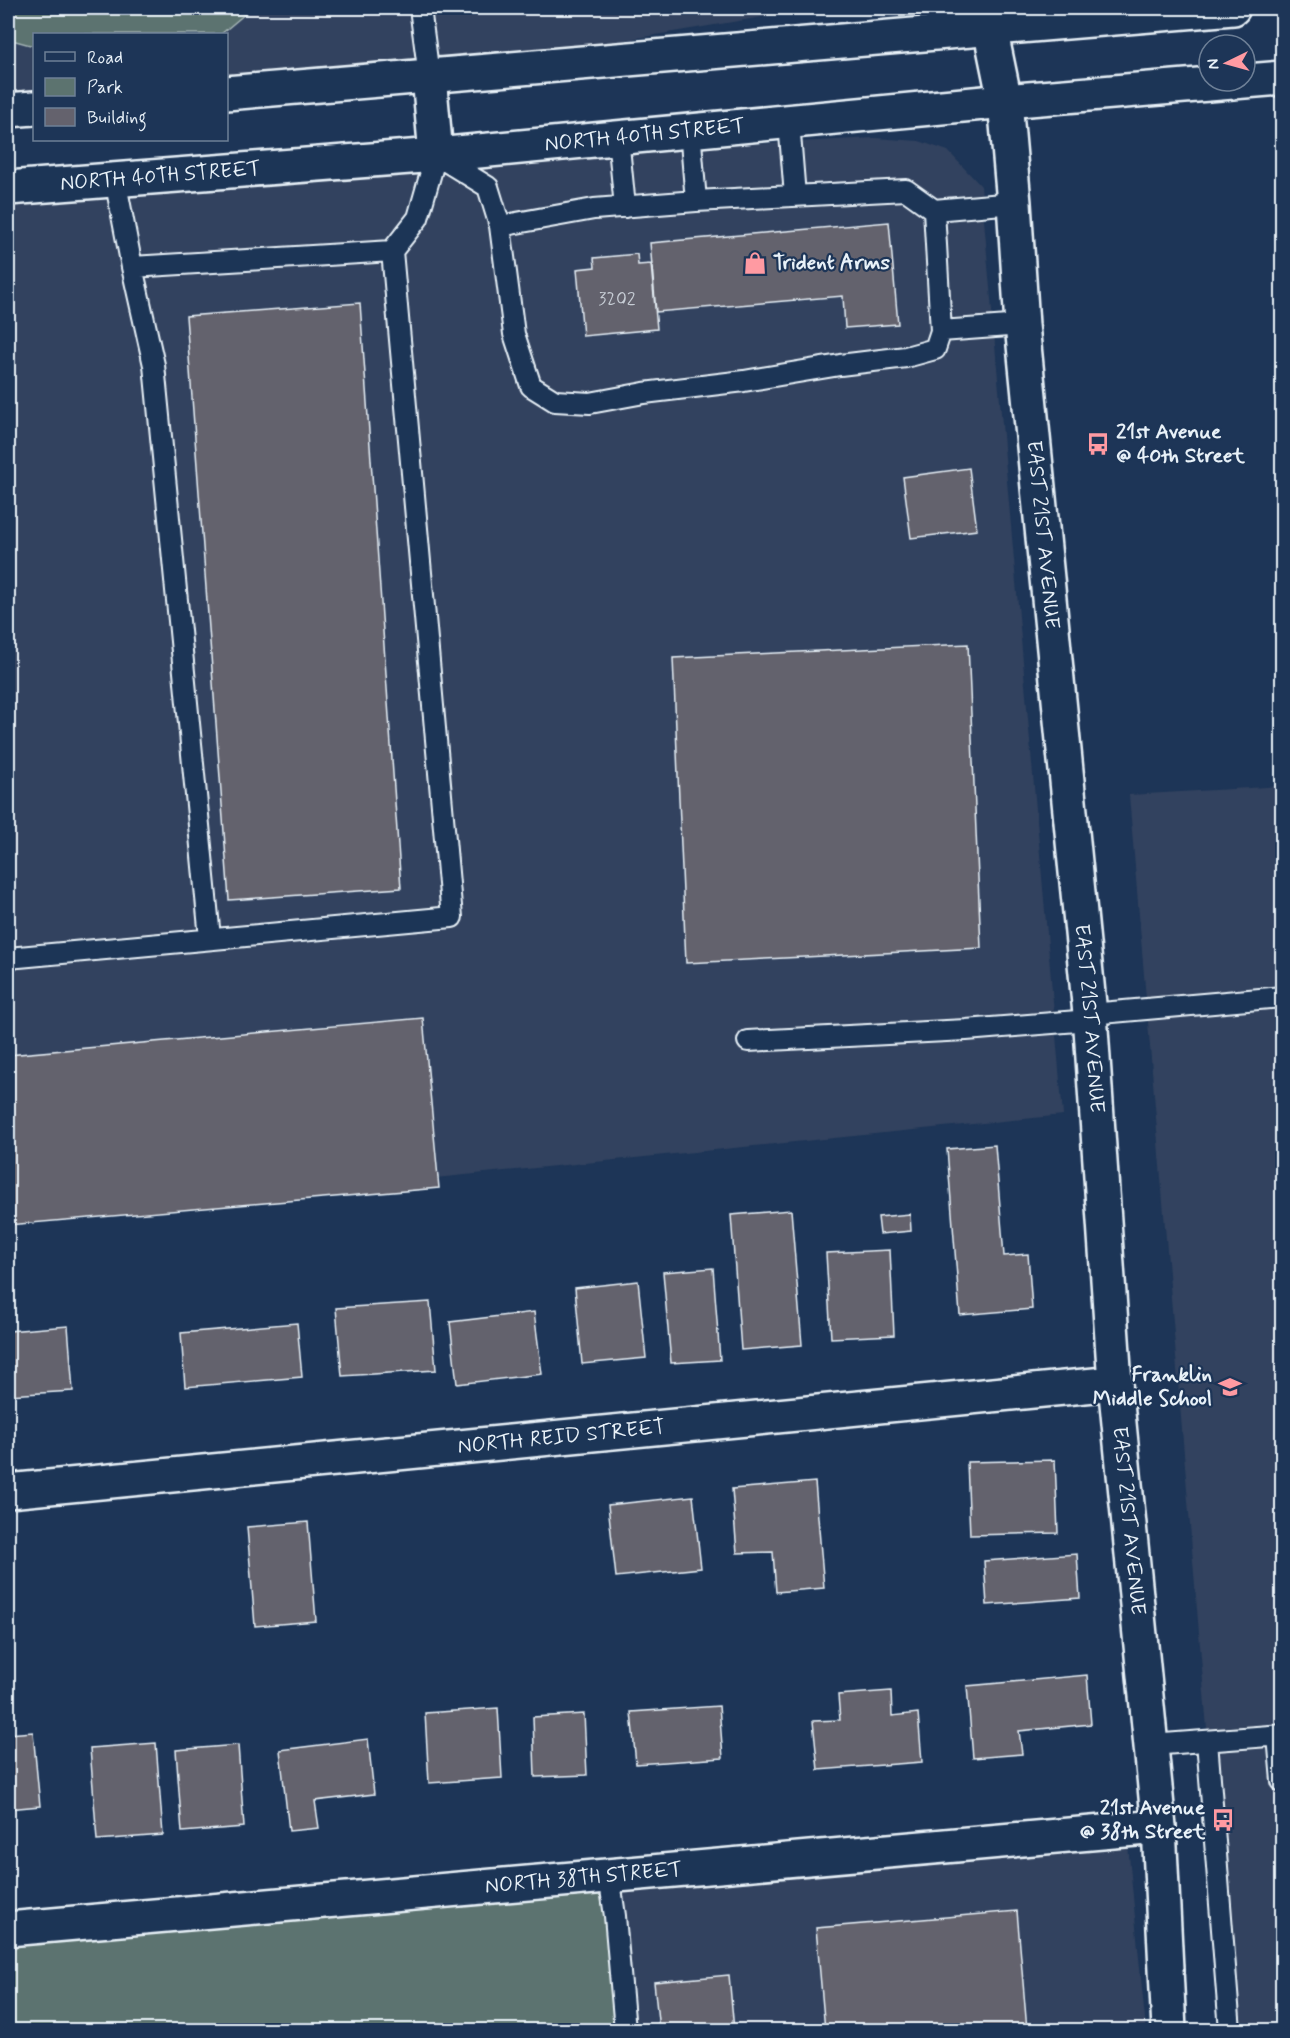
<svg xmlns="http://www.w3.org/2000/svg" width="1290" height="2038" viewBox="0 0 1290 2038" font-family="Mynerve,sans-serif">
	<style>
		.built { fill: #32425e }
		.green { fill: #5c736f; stroke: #a2b2b4; stroke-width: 1.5 }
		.building { fill: #64626d; stroke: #e8f1f8; stroke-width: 1.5 }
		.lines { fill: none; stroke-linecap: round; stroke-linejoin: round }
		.lane-casing { stroke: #e8f1f8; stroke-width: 24 }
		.street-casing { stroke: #e8f1f8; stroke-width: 38 }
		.secondary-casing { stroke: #e8f1f8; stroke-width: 38 }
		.lane { stroke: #1d3557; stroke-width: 20 }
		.street { stroke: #1d3557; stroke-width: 33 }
		.secondary { stroke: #1d3557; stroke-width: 33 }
		.labels { text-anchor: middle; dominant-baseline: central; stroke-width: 4.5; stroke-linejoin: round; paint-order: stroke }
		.number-label { font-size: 18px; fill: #c7cdd5 }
		.street-label { font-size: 21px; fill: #e8f1f8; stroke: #1d3557 }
		.poi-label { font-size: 21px; font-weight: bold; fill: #e8f1f8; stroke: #1d3557; text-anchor: start }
	</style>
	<rect width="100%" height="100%" fill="#1d3557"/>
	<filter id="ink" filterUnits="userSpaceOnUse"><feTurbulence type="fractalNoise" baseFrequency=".0167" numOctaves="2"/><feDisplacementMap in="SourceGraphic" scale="12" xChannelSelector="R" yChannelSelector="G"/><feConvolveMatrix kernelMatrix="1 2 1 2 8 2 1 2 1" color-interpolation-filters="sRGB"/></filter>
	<g filter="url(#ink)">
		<path class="built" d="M8,8H816L447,70L227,87L226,34H34V103L8,105Z
			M874,138L919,141L948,151L981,186L1063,1115L8,1221V197L409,162Z
			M1282,786V2030H1229L1228,1980L1129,795Z
			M1127,1835L1146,2030H615L602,1886Z"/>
		<path class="green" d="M8,8H252L221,34H34V46L8,39Z
			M602,1886L615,2030H8V1938Z"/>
		<path class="building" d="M889,222L898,324L845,328L843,296L656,312L650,243Z
			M637,254L638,265L651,264L657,329L583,336L577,269L595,267L594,258Z
			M360,303L401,888L229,900L186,316Z
			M969,468L977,530L911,538L903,477Z
			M968,644L981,948L686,963L673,658Z
			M423,1018L439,1188L8,1225V1055Z
			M995,1145L1004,1256L1028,1254L1032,1309L960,1315L947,1149Z
			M791,1210L802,1345L741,1350L731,1215Z
			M910,1214L911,1231L880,1234L878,1217Z
			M890,1250L894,1335L831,1338L826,1253Z
			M713,1268L720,1360L671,1363L663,1272Z
			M638,1281L646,1358L582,1364L575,1288Z
			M430,1302L436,1370L342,1376L336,1308Z
			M534,1312L542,1374L457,1384L450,1322Z
			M297,1323L302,1377L185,1387L181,1333Z
			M68,1326L73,1391L8,1395V1331Z
			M1055,1460L1058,1533L970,1535L967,1462Z
			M815,1482L824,1588L776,1592L773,1552L737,1553L732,1489Z
			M693,1496L701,1568L616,1577L608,1505Z
			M308,1522L316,1621L255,1626L247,1527Z
			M1077,1554L1080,1598L987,1605L984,1561Z
			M1087,1675L1091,1724L1019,1731L1022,1754L973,1758L967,1686Z
			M891,1691L892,1716L918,1713L922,1762L818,1770L813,1721L840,1720L838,1695Z
			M719,1706L723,1758L636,1764L631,1712Z
			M498,1708L502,1778L429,1783L425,1713Z
			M584,1714L587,1775L535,1777L533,1717Z
			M33,1732L40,1806L8,1809V1734Z
			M368,1739L374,1794L315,1801L319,1828L289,1831L280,1750Z
			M156,1743L163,1835L97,1840L90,1748Z
			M238,1745L244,1827L182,1832L176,1750Z
			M1017,1911L1027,2030H825L816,1928Z
			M729,1975L734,2030H659L654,1982Z"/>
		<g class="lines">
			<g class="lane-casing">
				<path id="lane" d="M420,8L429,76
					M789,122L795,196
					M690,130L696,201
					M618,137L625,207
					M115,179L132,267L154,365L210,938
					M500,226L594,209L696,201L906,190L934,210
					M132,267L392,251
					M941,331L1022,325
					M8,958L452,917L392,251L418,218L436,155L488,187L500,226L514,334L531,386L555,401L590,403L644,393L744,381L840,365L906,357L935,349L941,331L934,210L1014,203
					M1090,1014L1282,997
					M748,1041L966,1030L1090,1020
					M1278,1736L1282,1781
					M1207,1741L1230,2030
					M1151,1745L1282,1735
					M609,1875L615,1916L625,2030"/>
			</g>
			<g class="street-casing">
				<g id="street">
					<path id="s1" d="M8,1491L1115,1383"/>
					<path id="s2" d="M8,1929L1159,1827"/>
				</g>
			</g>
			<g class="secondary-casing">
				<g id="secondary">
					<path id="s3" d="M988,8L990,28L1005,101L1014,203L1022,325L1090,1014L1115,1383L1159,1827L1169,2030"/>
					<path d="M429,76L436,155"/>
					<path d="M226,93L1233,8"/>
					<path d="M8,110L34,108"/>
					<path id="s4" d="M8,188L436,155L1005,101L1282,78"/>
				</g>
			</g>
			<use href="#lane" class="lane"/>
			<use href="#street" class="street"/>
			<use href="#secondary" class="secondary"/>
		</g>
	</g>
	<defs>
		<g id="shop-bare" transform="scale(1.8)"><path d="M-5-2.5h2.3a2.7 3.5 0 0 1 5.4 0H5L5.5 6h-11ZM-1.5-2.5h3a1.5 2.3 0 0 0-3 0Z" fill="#ff9aa2" stroke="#1d3557" stroke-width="2.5" paint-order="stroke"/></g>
		<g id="bus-bare" transform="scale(1.8)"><path d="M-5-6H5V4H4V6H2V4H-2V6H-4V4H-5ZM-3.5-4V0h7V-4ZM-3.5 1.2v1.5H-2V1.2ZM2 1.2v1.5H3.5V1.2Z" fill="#ff9aa2" stroke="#1d3557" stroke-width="2.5" paint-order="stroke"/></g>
		<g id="school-bare" transform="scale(1.8)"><path d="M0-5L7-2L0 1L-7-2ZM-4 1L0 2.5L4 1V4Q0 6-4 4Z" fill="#ff9aa2" stroke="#1d3557" stroke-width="2.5" paint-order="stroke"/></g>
	</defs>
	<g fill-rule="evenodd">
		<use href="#shop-bare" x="755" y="263"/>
		<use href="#bus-bare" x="1098" y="444"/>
		<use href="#school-bare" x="1230" y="1387"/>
		<use href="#bus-bare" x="1223" y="1820"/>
	</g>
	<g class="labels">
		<g class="number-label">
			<text x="617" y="299">3202</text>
		</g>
		<g class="street-label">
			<text stroke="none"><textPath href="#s4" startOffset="639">NORTH 40TH STREET</textPath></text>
			<text stroke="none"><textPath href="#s4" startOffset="153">NORTH 40TH STREET</textPath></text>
			<text stroke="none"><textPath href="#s3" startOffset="530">EAST 21ST AVENUE</textPath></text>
			<text stroke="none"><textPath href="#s3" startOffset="1016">EAST 21ST AVENUE</textPath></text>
			<text stroke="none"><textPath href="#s1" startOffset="556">NORTH REID STREET</textPath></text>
			<text stroke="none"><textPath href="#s3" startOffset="1520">EAST 21ST AVENUE</textPath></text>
			<text stroke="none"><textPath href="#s2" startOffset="578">NORTH 38TH STREET</textPath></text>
		</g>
		<g class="poi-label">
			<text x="773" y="263">Trident Arms</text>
			<text x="1116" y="432">21st Avenue<tspan x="1116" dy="24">@ 40th Street</tspan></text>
			<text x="1212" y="1375" text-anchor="end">Franklin<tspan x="1212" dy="24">Middle School</tspan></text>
			<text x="1205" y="1808" text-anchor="end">21st Avenue<tspan x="1205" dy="24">@ 38th Street</tspan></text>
		</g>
	</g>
	<rect width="1290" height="2038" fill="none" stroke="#1d3557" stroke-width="30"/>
	<rect x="15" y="15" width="1260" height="2008" fill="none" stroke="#e8f1f8" stroke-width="2" filter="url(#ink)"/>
	<rect x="33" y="33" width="195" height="108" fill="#1d3557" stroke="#6e8097" stroke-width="1.5"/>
	<rect x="45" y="52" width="30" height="9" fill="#1d3557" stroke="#6e8097" stroke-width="1.5"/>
	<text x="87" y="63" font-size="18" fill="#e8f1f8">Road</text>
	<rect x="45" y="78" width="30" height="18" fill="#5c736f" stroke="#6e8097" stroke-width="1.5"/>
	<text x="87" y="93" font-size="18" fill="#e8f1f8">Park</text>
	<rect x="45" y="108" width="30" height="18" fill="#64626d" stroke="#6e8097" stroke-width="1.5"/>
	<text x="87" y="123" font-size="18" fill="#e8f1f8">Building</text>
	<g transform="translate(1227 63) rotate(265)"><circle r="28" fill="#1d3557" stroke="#6e8097" stroke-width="1.5"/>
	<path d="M0-4.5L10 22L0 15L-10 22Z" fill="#ff9aa2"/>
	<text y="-9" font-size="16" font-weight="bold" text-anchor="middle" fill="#e8f1f8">N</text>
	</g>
</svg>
